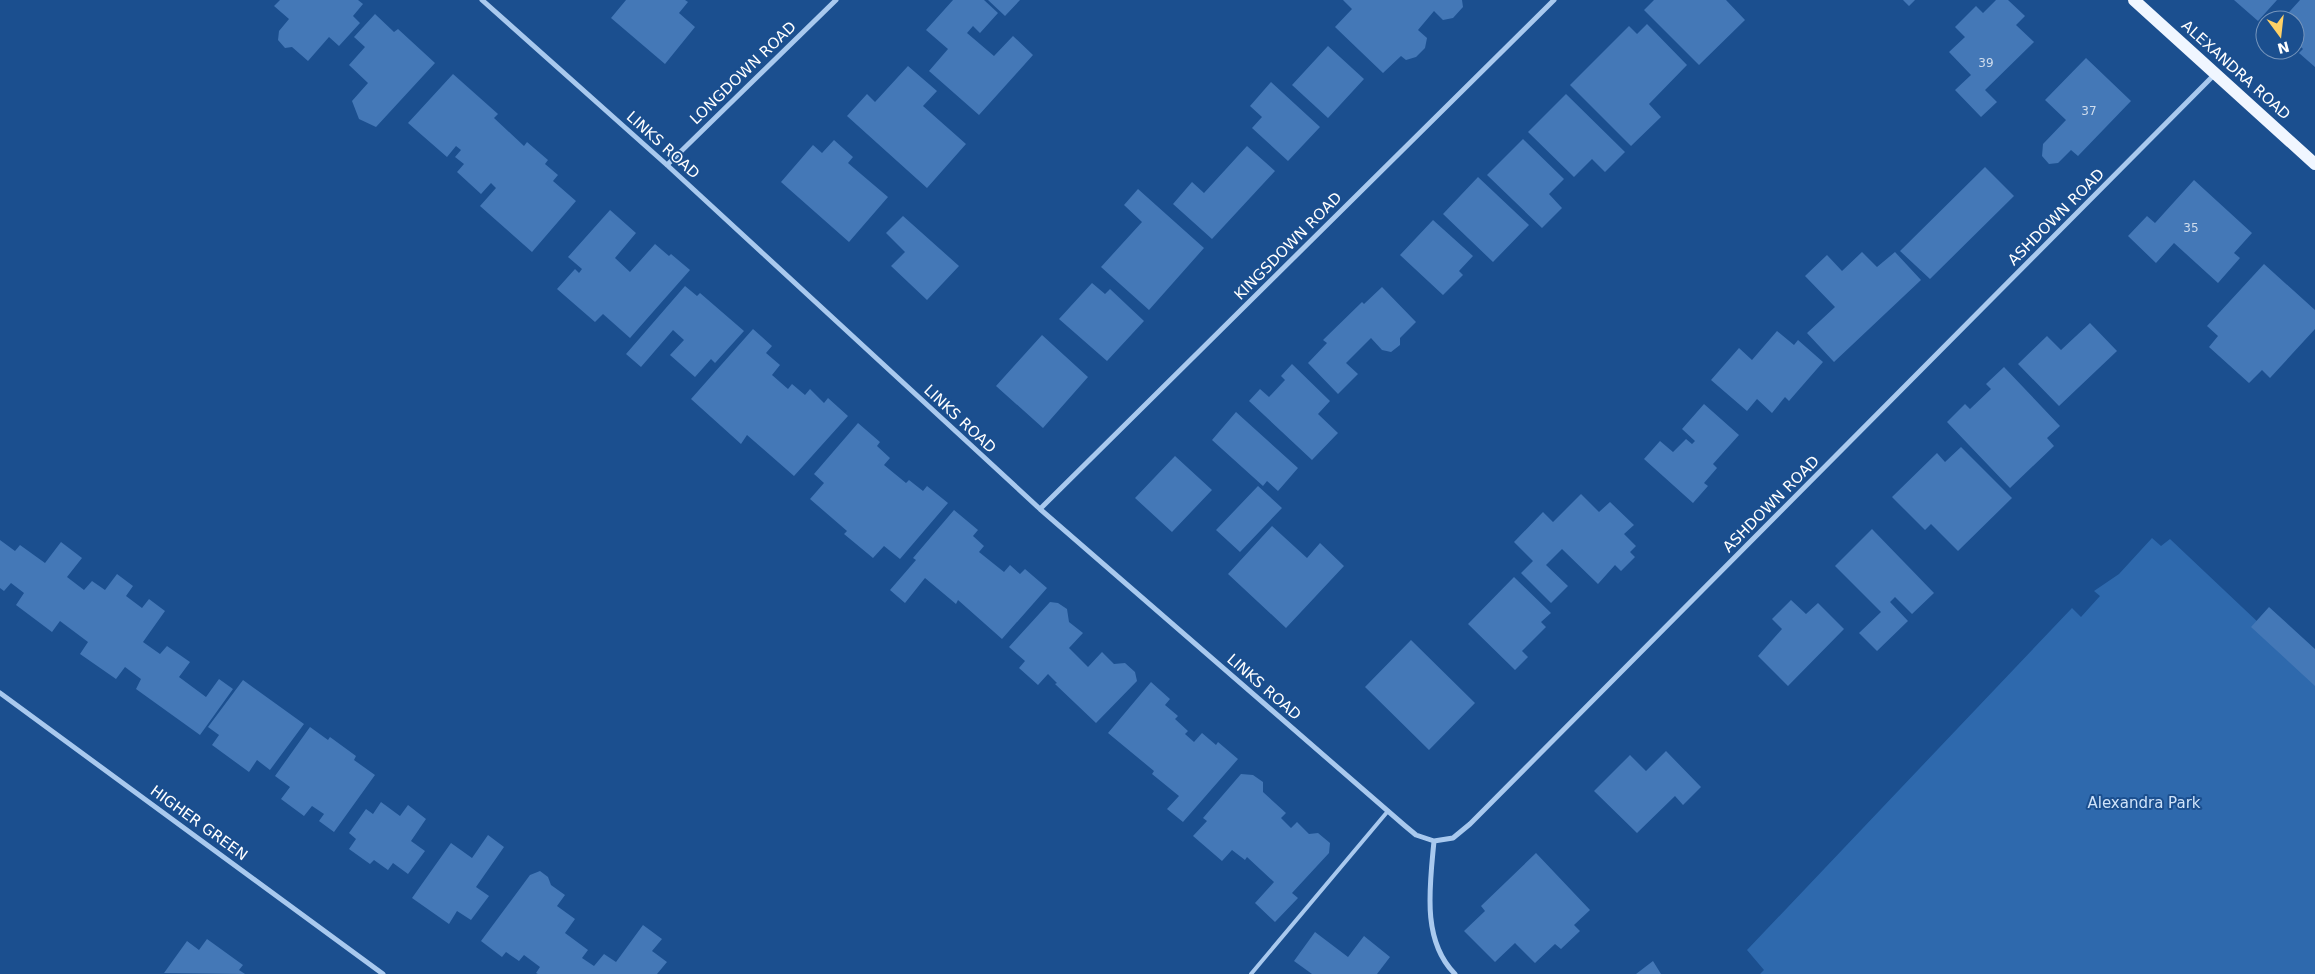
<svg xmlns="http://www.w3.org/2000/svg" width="2315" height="974" viewBox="0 0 2315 974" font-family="'DejaVu Sans',sans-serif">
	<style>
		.green { fill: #2e69ad }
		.building { fill: #4478b7 }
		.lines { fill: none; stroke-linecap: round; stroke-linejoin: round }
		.service { stroke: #a9c9ee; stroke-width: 4 }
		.minor { stroke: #a9c9ee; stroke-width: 5 }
		.primary { stroke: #f0f6ff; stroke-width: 12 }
		.labels { text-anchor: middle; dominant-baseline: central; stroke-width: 4; stroke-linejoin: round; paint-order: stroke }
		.number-label { font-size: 12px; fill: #d0dded }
		.street-label { font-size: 15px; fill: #fff; stroke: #1b4f8f }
		.park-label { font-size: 15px; fill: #cfe3fa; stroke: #1b4f8f }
	</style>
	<rect width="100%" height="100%" fill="#1b4f8f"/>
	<path class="green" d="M2152,538L2161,546L2170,539L2315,676V974H1760L1764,970L1747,950L2072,608L2081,617L2100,596L2094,591L2119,574Z"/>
	<path class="building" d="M280,0H358L363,4L353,16L360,23L339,46L329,37L308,61L292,47L285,48L278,40L279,31L289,19L274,6Z
		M626,0H685L688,2L679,13L695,27L665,64L611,18Z
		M953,0H984L998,13L980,33L973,26L967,33L994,56L1013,36L1033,55L979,115L929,71L948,49L926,30Z
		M988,0H1020L1005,16Z
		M1343,0H1462L1463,7L1453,18L1443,20L1434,11L1418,30L1427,38L1425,48L1416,57L1406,60L1401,56L1383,73L1335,27L1352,9Z
		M1654,0H1726L1745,20L1699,65L1644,10Z
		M1903,0H1915L1909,6Z
		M1996,0H2008L2025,16L2016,25L2034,42L1985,90L1997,102L1981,117L1955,90L1971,75L1949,52L1965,37L1955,27L1976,6L1983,13Z
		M2234,0H2277L2258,21Z
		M2300,0H2315V67L2299,53L2303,49L2295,41V20H2282Z
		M375,14L394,32L398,29L435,63L376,127L359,119L352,101L368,83L349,65L365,47L354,37Z
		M1647,24L1687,65L1649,104L1661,117L1631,146L1570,85L1629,26L1637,34Z
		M1328,46L1364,79L1328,118L1292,85Z
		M2086,58L2131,101L2078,156L2071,150L2058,163L2049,164L2042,156L2043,144L2066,120L2045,100Z
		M908,66L937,91L923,106L966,144L927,188L847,116L867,94L875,102Z
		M453,74L498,114L494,118L524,146L527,142L548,160L545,164L558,175L553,181L576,201L532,252L480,206L496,188L491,183L481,194L457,172L464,164L455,157L461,150L456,146L447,157L408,123Z
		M1271,82L1320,127L1288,161L1252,128L1262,117L1250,106Z
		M1566,94L1625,152L1605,172L1592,159L1574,177L1528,132Z
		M1523,139L1564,179L1549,194L1562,208L1542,228L1487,175Z
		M834,140L853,157L848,163L888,197L849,242L781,182L813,145L822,153Z
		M1247,146L1275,171L1212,239L1173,204L1192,182L1204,193Z
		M1985,167L2014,196L1930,279L1900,251Z
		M1478,177L1529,225L1493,262L1443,214Z
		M2194,180L2252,233L2234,253L2240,258L2218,283L2174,243L2156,263L2128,236L2147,216L2155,223Z
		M1138,189L1204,248L1149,310L1101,267L1142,222L1124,205Z
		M610,210L636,233L615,258L630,272L655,244L669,256L671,254L690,270L630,338L603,314L595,322L557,289L575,269L579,273L582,269L568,257Z
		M903,216L959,266L927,300L891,266L905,252L886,233Z
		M1433,220L1473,256L1459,271L1463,275L1443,295L1400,255Z
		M1862,252L1877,267L1895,252L1921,280L1834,362L1807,333L1835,307L1805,276L1827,255L1842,271Z
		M2264,264L2315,310V329L2270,378L2262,370L2249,383L2209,347L2218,336L2207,326Z
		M1092,283L1105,294L1110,289L1144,321L1107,361L1059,319Z
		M685,286L697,296L700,293L744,331L715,363L711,359L695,377L670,355L684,340L673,330L641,367L626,354Z
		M1382,287L1416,322L1400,338V345L1391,352L1382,350L1371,338L1346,363L1358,374L1338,394L1308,363L1327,343L1323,340L1362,302L1364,304Z
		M2090,323L2117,351L2059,406L2018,364L2047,336L2061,350Z
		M753,329L772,346L766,353L780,365L772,375L788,389L792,384L805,395L810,389L824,403L828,398L848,416L794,476L747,435L741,444L691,399Z
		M1777,331L1794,345L1798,340L1823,362L1789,401L1785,397L1772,413L1757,399L1747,411L1711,380L1739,348L1752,360Z
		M1042,335L1088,377L1043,428L996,386Z
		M1292,364L1330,401L1318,414L1338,433L1312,460L1249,401L1260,389L1269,397L1285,380L1281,376Z
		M2004,367L2060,426L2047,438L2054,446L2010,488L1947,422L1965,404L1970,409L1991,389L1986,384Z
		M1704,404L1739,435L1713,464L1717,468L1704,483L1708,486L1693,503L1644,459L1660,441L1673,452L1686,439L1692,444L1695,441L1682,429Z
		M1236,412L1298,468L1278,491L1267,481L1263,486L1212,440Z
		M858,423L880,442L877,446L890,458L884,465L906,483L909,480L923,491L927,486L948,503L900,559L884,546L873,558L844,534L847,531L810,499L824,483L814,474Z
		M1961,447L2012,498L1958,551L1931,524L1925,530L1892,497L1937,453L1945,462Z
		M1175,456L1212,490L1172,532L1135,498Z
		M1258,486L1282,508L1240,552L1216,530Z
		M1581,494L1599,512L1610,502L1634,525L1624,534L1636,546L1630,552L1635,557L1621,571L1615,565L1598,584L1562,549L1546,565L1568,586L1551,603L1521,573L1533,561L1514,542L1543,512L1553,522Z
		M954,510L978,530L973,536L984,546L979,552L1004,572L1010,565L1020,574L1025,569L1047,588L1002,639L958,600L956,604L925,578L905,603L890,590L916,560L913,558Z
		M1272,526L1307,558L1320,543L1344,566L1286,628L1228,574Z
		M1872,529L1934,593L1912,614L1895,597L1890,602L1908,621L1877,651L1859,633L1881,612L1835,566Z
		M0,540L15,551L20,545L45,563L61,542L82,558L67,577L84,590L92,581L105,590L117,574L133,586L126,596L142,608L149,599L165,611L143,642L160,654L167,646L190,662L179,677L206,697L219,679L233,689L200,735L136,689L141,679L125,667L116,679L80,654L88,642L60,621L52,632L16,605L24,593L11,583L4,591L0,588Z
		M1514,577L1551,613L1541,622L1546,627L1522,651L1528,657L1515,670L1468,624Z
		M1791,600L1806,614L1818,603L1844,629L1788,686L1758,656L1782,629L1772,619Z
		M1050,602L1058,603L1067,609L1069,622L1083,633L1069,648L1088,667L1102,652L1114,664L1125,663L1135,672L1137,681L1096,723L1055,684L1057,683L1048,674L1038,685L1019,668L1025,661L1009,647Z
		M2269,607L2315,649V686L2251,627Z
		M1411,640L1475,703L1429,750L1365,687Z
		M243,680L304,724L270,770L257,760L249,772L212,745L219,735L208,727Z
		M1151,682L1170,699L1165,705L1178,716L1175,719L1188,731L1185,734L1194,742L1202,733L1216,745L1218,742L1238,759L1183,822L1167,809L1179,796L1152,774L1154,771L1108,733Z
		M310,727L328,740L330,737L356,756L354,760L375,775L334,832L319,821L324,814L312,806L304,816L281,799L290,787L275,776Z
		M1666,751L1701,787L1683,805L1675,796L1637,833L1594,791L1630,755L1646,771Z
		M1241,774L1253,775L1263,782V792L1286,813L1281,818L1291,828L1297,822L1309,834L1318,833L1330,843L1329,853L1292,893L1298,898L1275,922L1255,903L1274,882L1247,857L1245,860L1232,850L1222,861L1193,836L1207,821L1203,818Z
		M381,802L400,816L408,805L426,819L411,841L425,851L408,874L393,863L388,870L374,860L370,864L349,849L356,839L349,833L366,809L373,814Z
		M488,835L504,847L476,887L489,896L471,920L457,911L449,924L412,898L451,843L472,858Z
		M1536,853L1590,910L1574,925L1580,931L1561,949L1555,944L1535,963L1515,943L1495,962L1464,931L1485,911L1481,906Z
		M540,871L548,877L551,885L565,895L557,906L575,919L565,933L588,950L582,958L594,966L604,954L616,962L643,925L662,939L652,951L667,962L657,974H538L536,973L540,967L524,955L519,961L506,952L502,957L481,941L530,875Z
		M1315,932L1348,957L1364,936L1390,957L1377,974H1312L1294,961Z
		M207,939L243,965L239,970L245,974L164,973L187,941L199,950Z
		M1653,961L1661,974H1636Z"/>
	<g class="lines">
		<path class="service" d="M1251,974L1388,811"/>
		<path class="minor" d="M482,0L667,165L1040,509L1404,825L1416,835L1434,841
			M667,165L836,0
			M1040,509L1554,0
			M0,693L383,974
			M1434,841L1453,838L1470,824L2214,75
			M1434,841C1430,885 1421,940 1455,974"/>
		<path class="primary" d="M2134,0L2315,164"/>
	</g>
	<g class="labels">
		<g class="number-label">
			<text x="1986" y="63">39</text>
			<text x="2089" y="111">37</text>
			<text x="2191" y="228">35</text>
		</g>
		<g class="street-label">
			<text transform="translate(2236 70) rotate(42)">ALEXANDRA ROAD</text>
			<text transform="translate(743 73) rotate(-44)">LONGDOWN ROAD</text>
			<text transform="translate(663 145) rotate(42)">LINKS ROAD</text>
			<text transform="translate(2056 217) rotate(-45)">ASHDOWN ROAD</text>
			<text transform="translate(1288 246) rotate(-45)">KINGSDOWN ROAD</text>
			<text transform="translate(960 419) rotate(43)">LINKS ROAD</text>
			<text transform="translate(1771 504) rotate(-45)">ASHDOWN ROAD</text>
			<text transform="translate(1264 687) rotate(41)">LINKS ROAD</text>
			<text transform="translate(199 823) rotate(36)">HIGHER GREEN</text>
		</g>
		<g class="park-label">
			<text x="2144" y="803">Alexandra Park</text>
		</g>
	</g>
	<g transform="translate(2280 35) rotate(165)"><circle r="24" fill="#1b4f8f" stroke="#7695bc"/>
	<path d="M0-4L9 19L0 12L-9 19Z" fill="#ffd166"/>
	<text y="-8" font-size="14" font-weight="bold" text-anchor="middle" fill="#ffffff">N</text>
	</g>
</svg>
